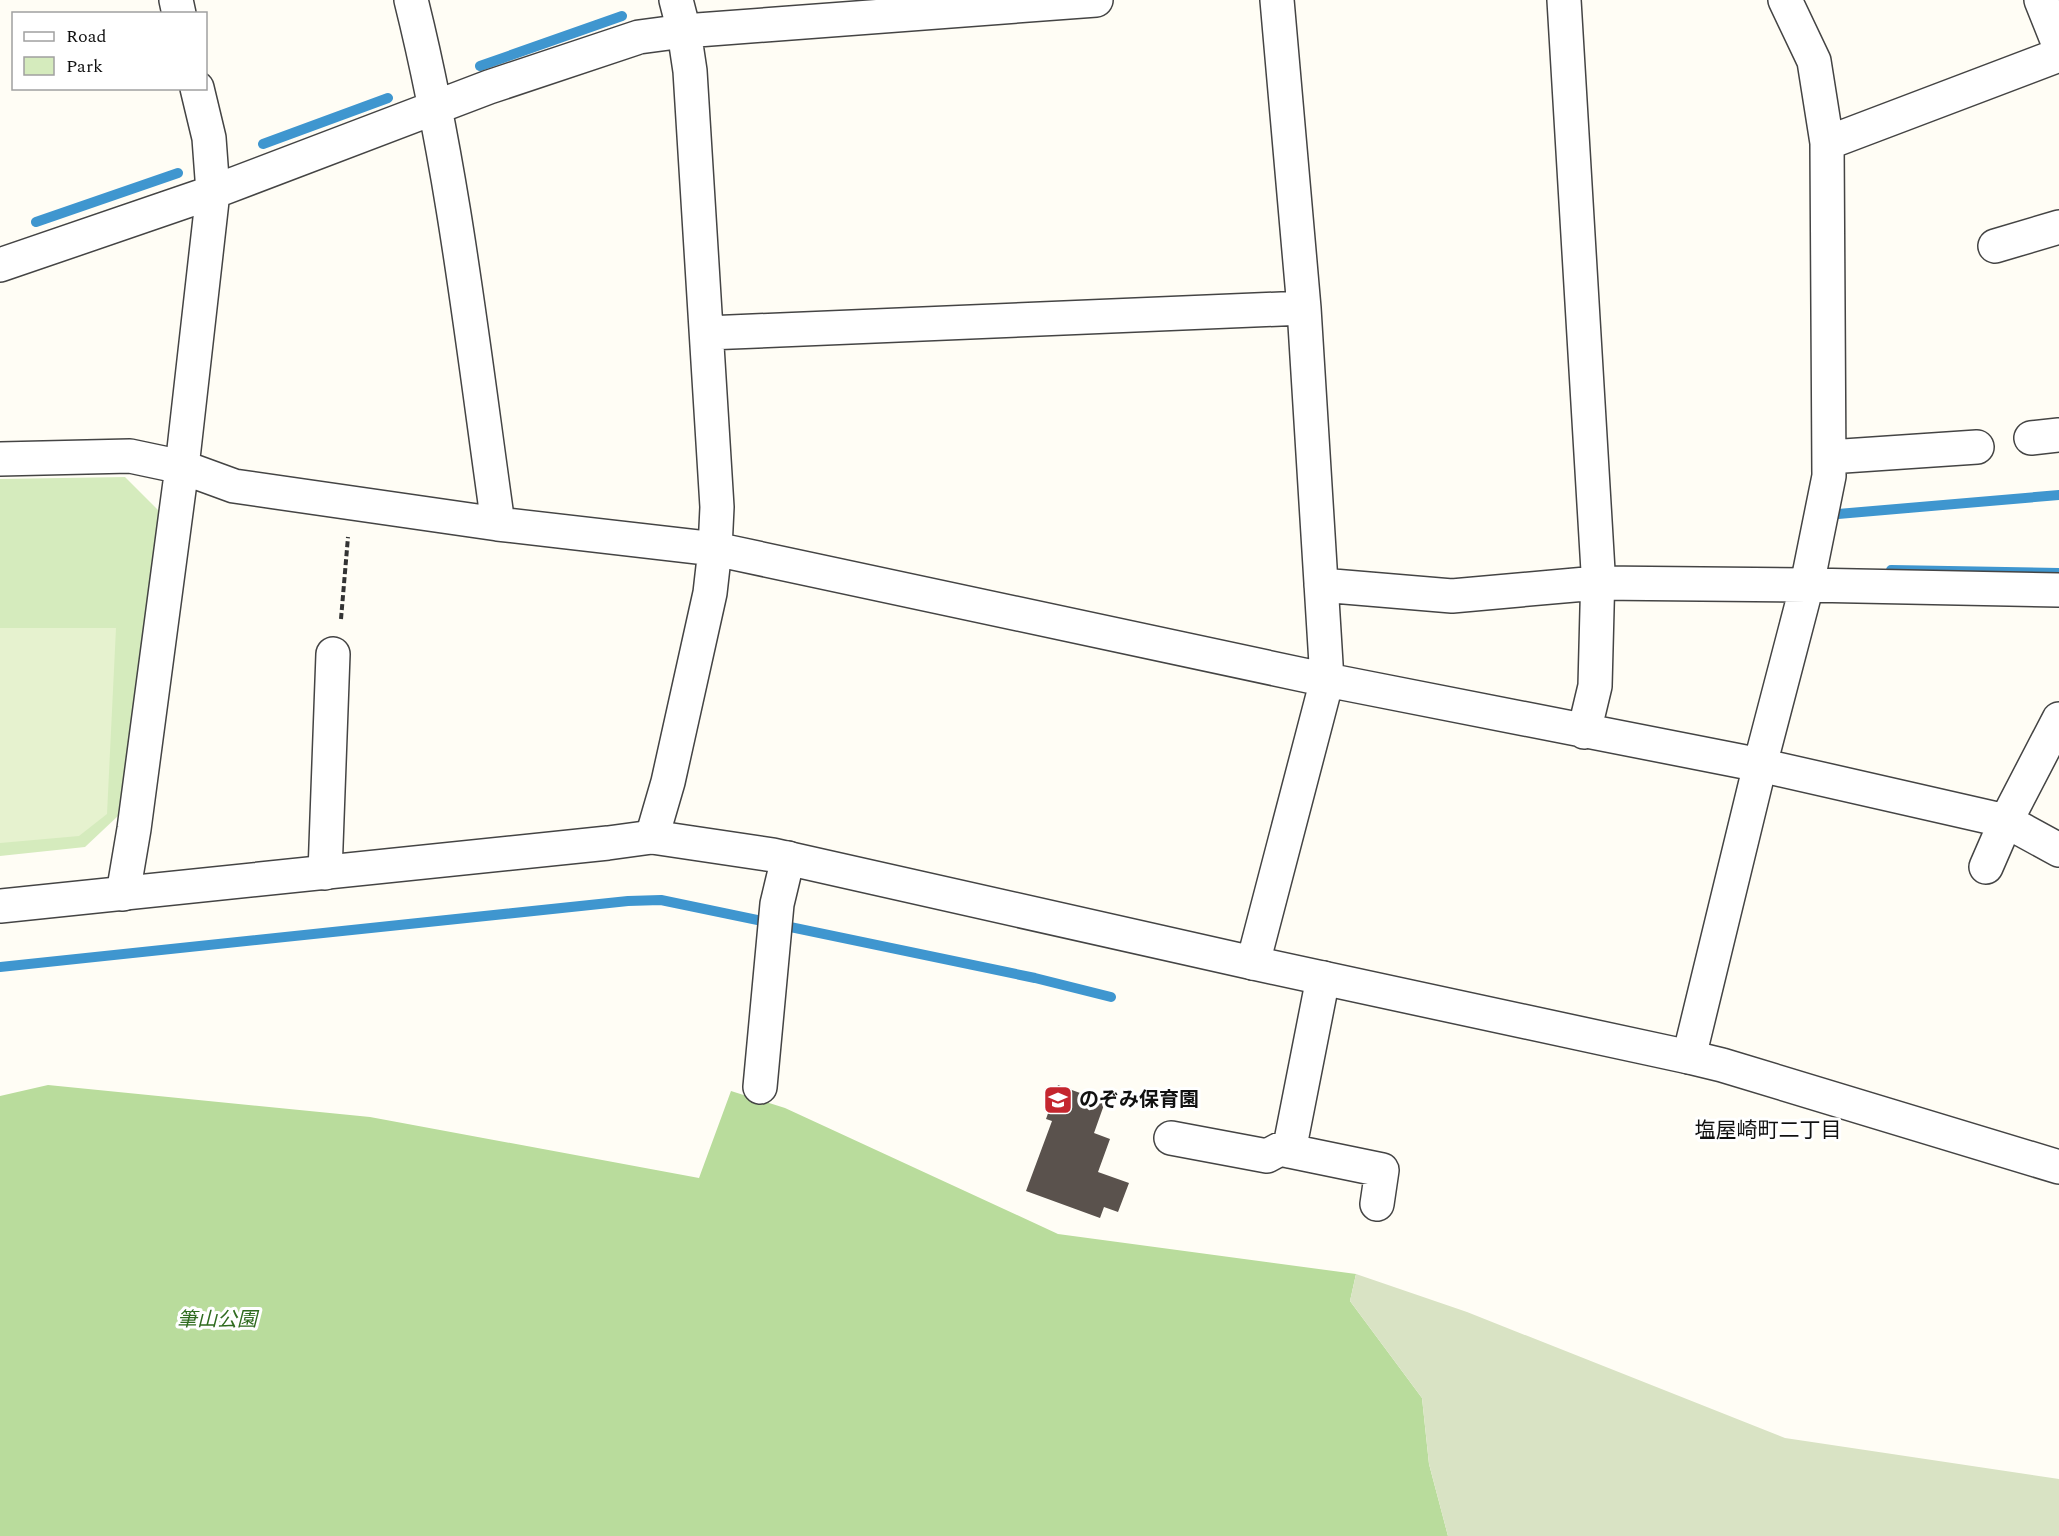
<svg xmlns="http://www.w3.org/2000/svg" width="2059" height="1536" viewBox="0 0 2059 1536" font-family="Spectral,'Noto Sans JP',serif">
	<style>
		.green { fill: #d5ebbd }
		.forest { fill: #b9dc9c }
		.cemetery { fill: #d9e3c4 }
		.pitch { fill: #e6f2cf }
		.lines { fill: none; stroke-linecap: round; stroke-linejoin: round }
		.stream { stroke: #3f96cf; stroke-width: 10 }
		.building { fill: #5a524d }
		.minor-casing { stroke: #444; stroke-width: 36 }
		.tertiary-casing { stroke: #444; stroke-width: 36 }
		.path { stroke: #333; stroke-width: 4; stroke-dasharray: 6 3; stroke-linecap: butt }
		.minor { stroke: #fff; stroke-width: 33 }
		.tertiary { stroke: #fff; stroke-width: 33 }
		.labels { text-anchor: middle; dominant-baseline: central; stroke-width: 6; stroke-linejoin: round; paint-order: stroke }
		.poi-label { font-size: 20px; font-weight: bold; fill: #111; stroke: #fff; text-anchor: start }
		.park-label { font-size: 20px; font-style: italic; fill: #2f6b1f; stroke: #fff }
		.neighbourhood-label { font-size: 21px; fill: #111; stroke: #fff }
	</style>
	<rect width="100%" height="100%" fill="#fffdf5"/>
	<path class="green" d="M125,477L160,512L119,815L85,847L0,856V479Z"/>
	<path class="forest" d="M48,1085L370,1117L699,1178L731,1091L785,1108L1058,1234L1356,1274L1350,1301L1422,1398L1429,1464L1448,1536H0V1096Z"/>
	<path class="cemetery" d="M1356,1274L1467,1312L1785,1438L2059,1479V1536H1448L1429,1464L1422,1398L1350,1301Z"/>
	<path class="pitch" d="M0,628H116L107,814L79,836L0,843Z"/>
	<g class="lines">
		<path class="stream" d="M480,66L622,16
			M263,144L388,98
			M36,222L178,173
			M1838,514L2059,495
			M1891,570L2059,573
			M0,967L628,901L661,900L1035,978L1111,997"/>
	</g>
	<path class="building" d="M1058,1085L1105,1102L1094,1133L1110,1139L1098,1172L1129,1183L1118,1212L1104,1207L1100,1218L1026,1191L1052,1121L1046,1119Z"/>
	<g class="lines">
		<g class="minor-casing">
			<path id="minor" d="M176,0L179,14
				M411,0C454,172 473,348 498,524
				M1564,0L1598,571L1595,686L1584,732
				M2041,0L2059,45
				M1827,143L2059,55
				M1995,246L2059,227
				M0,265L213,192L489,87L639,37L684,31L1096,0
				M707,333L1304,308
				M2031,438L2059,435
				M1829,457L1977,447
				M0,459L130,456L182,467L234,486L498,524L715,549L1327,680L1760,765L2006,821L2059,850
				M1321,585L1452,596L1597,583L1807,585L2059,590
				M652,837L668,782L710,593L715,549L717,507L690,71L684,31L676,0
				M1986,867L2006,821L2059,719
				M325,873L333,654
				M123,894L134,829L182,467L213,192L209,138L197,88
				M1253,963L1327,680L1304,308L1277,0
				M1689,1057L1760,765L1807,585L1829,476L1827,143L1814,61L1785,0
				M760,1087L777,904L788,858
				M1171,1138L1267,1156L1280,1149L1382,1170L1377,1204
				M1289,1151L1323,978"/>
		</g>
		<g class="tertiary-casing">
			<path id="tertiary" d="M0,906L608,843L652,837L773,855L1253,963L1689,1057L1722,1065L2059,1167"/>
		</g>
		<path class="path" d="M341,619L348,537"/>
		<use href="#minor" class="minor"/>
		<use href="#tertiary" class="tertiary"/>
	</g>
	<defs>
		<g id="school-square" transform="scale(1.5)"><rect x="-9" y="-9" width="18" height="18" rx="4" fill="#c4262e" stroke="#fff"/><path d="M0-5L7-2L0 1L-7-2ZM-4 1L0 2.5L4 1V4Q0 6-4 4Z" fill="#fff"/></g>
	</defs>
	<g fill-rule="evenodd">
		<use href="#school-square" x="1058" y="1100"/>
	</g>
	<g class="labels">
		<g class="poi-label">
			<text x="1079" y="1100">のぞみ保育園</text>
		</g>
		<g class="park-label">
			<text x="217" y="1320">筆山公園</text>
		</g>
		<g class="neighbourhood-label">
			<text x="1768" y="1131">塩屋崎町二丁目</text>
		</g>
	</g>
	<rect x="12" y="12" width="195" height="78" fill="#ffffff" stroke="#a0a0a0" stroke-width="1.5"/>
	<rect x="24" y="32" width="30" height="9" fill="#ffffff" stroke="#a0a0a0" stroke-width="1.5"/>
	<text x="66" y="42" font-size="18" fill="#111111">Road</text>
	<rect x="24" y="57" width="30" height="18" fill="#d5ebbd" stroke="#a0a0a0" stroke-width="1.5"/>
	<text x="66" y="72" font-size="18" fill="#111111">Park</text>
</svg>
